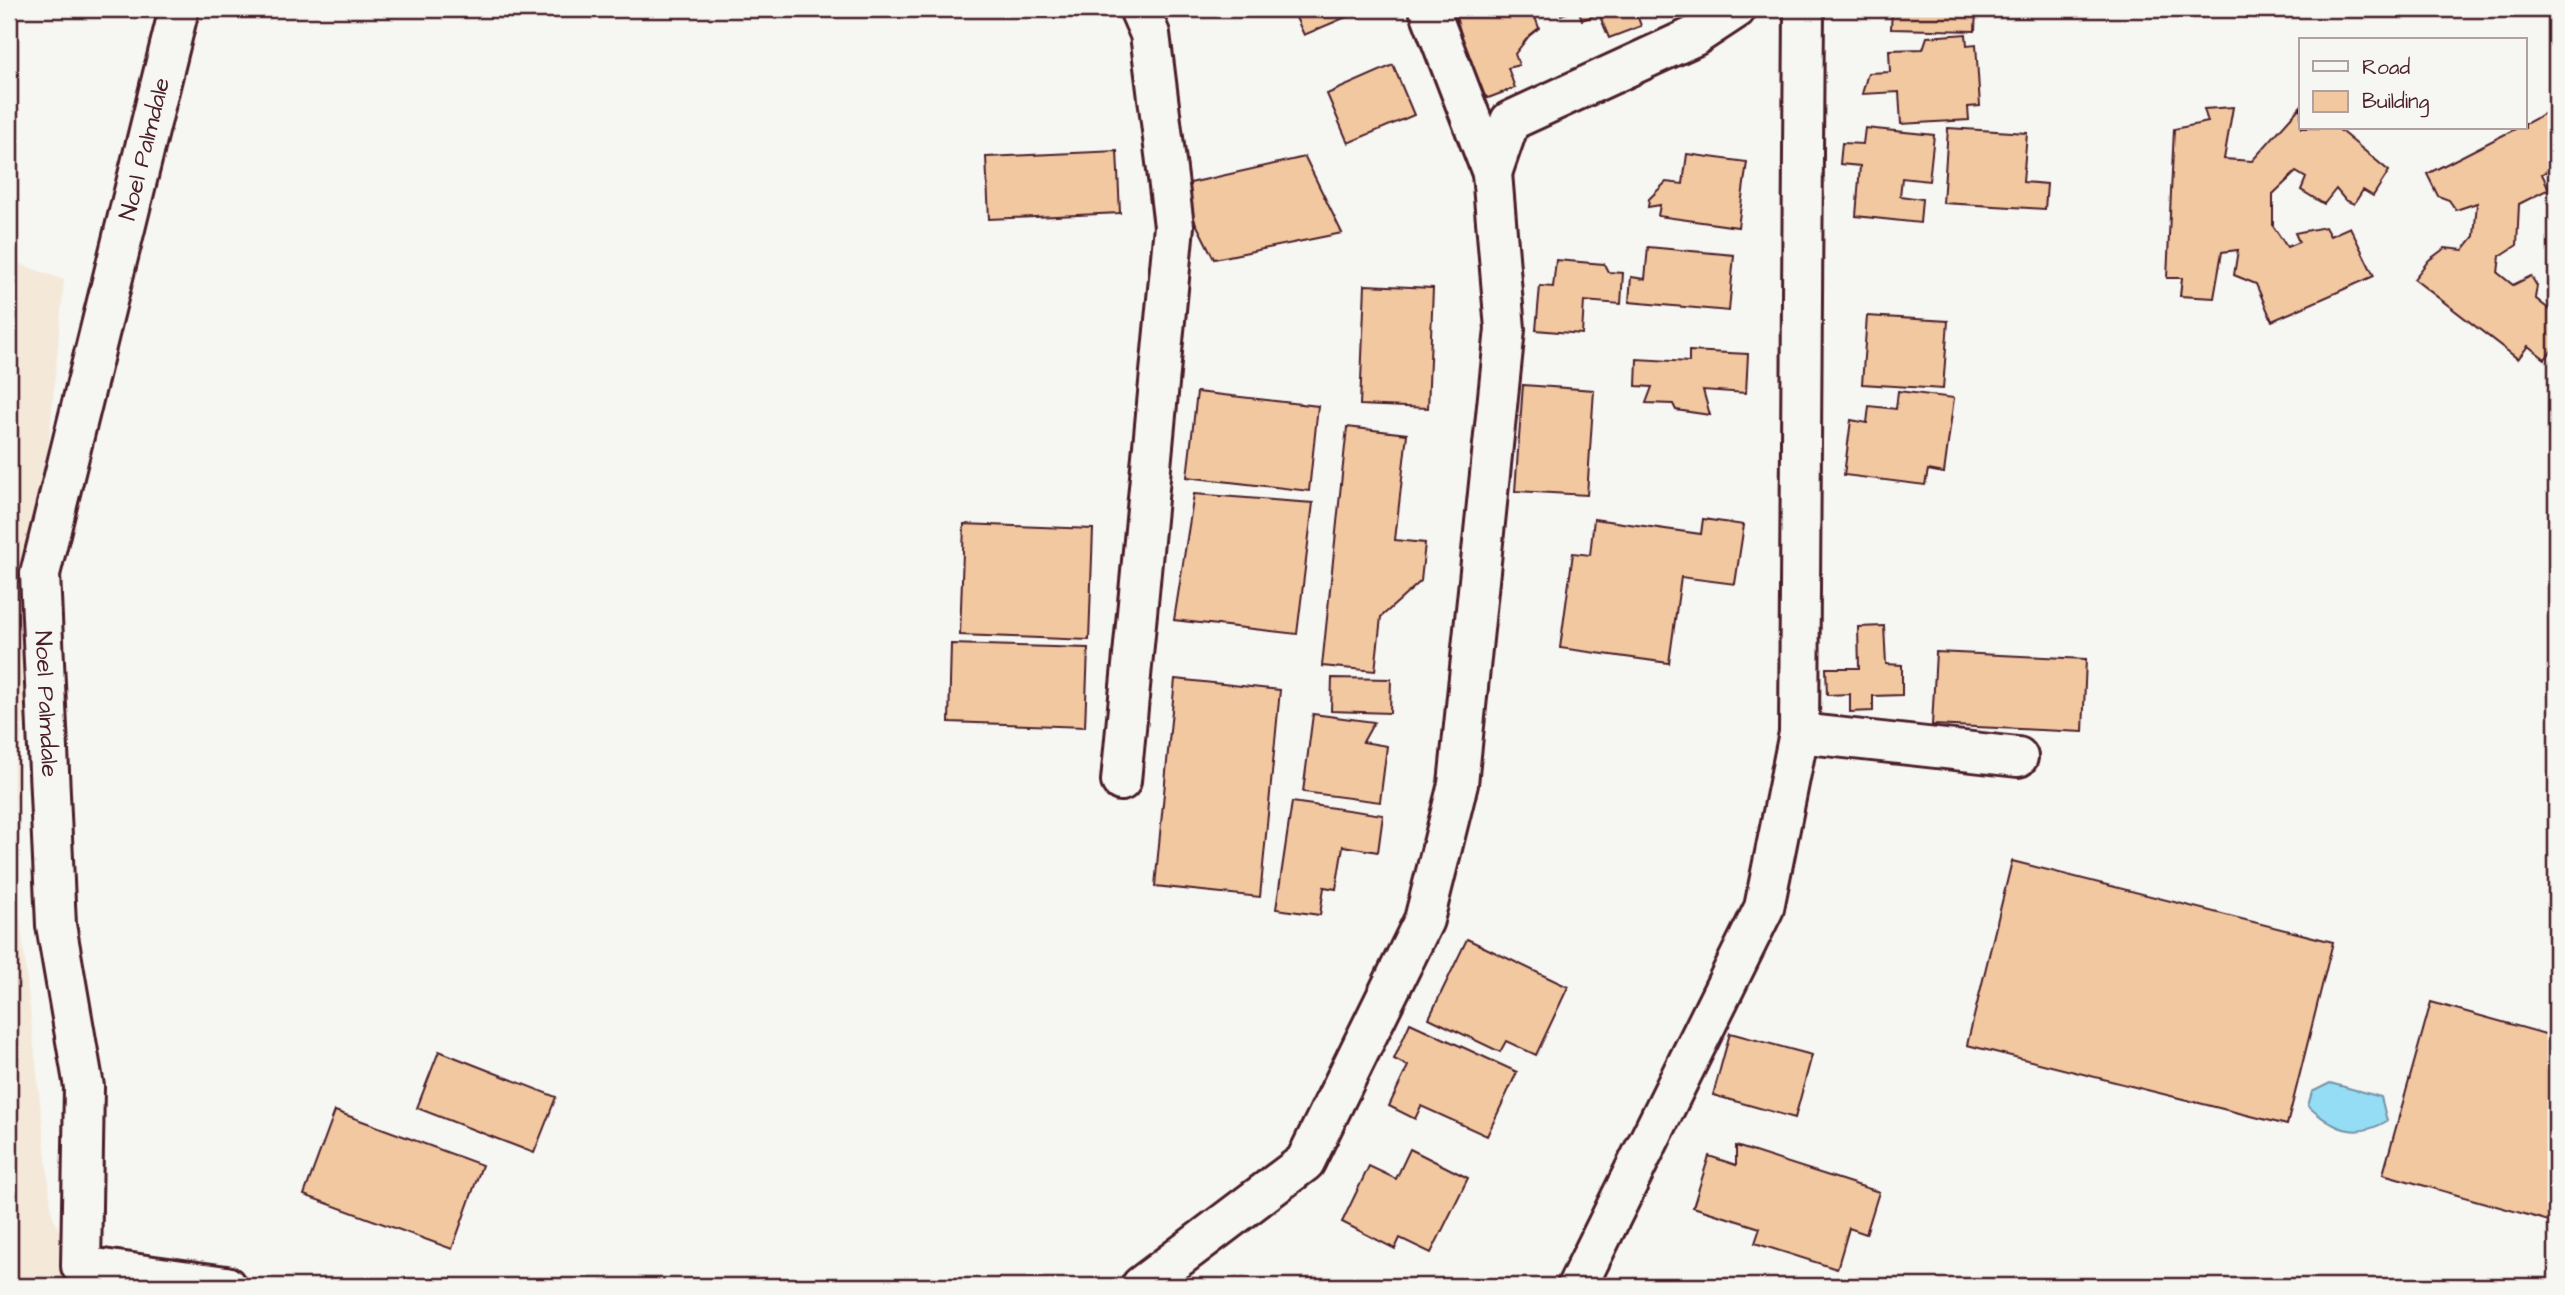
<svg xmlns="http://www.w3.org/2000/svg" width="2565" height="1295" viewBox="0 0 2565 1295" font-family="'Architects Daughter',sans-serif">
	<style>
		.built { fill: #f4e8d9 }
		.water { fill: #94ddf5; stroke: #7691a4; stroke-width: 2 }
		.building { fill: #f1c8a0; stroke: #4a1f2b; stroke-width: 2 }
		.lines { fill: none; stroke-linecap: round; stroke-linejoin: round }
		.minor-casing { stroke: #4a1f2b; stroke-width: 44 }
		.minor { stroke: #f6f6f2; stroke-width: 38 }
		.labels { text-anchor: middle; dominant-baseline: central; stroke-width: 5; stroke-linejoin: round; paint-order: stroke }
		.street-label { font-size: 24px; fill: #4a1f2b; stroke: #f6f6f2 }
	</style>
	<rect width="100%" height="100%" fill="#f6f6f2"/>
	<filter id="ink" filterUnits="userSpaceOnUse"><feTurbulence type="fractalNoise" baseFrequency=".0143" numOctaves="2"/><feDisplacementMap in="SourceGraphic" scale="14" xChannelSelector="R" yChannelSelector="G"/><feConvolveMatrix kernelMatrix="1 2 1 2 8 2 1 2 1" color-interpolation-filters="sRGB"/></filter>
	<g filter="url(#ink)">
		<path class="built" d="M9,260L64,280L12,841L52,1214L82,1286H9Z"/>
		<path class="water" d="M2330,1083L2381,1097L2387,1121C2355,1140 2333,1129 2308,1106L2312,1092Z"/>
		<path class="building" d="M1292,9H1365L1304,35Z
			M1454,9H1488L1492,11L1493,9H1532L1539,28L1529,36L1515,54L1519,65L1508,68L1515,88L1488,98L1475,87Z
			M1559,9H1578L1561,15Z
			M1578,9H1635L1641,26L1609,38L1599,14L1582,20Z
			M1892,9H1976L1975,31L1891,29Z
			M1966,34L1967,45L1976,44L1980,106L1968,107L1969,120L1901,124L1899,92L1862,94L1868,73L1890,72L1889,50L1923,49L1927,37Z
			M1393,65L1414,115L1348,143L1327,94Z
			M2301,106V128H2337L2389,171L2373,196L2363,190L2354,204L2345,200L2336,189L2324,204L2301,190L2306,178L2296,172L2273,194V226L2287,247L2299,242L2295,233L2325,227L2330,236L2350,227L2374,276L2272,321L2256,284L2234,275L2238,250L2222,252L2214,298L2180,296L2182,278H2167L2174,129L2208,122L2204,109L2233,107L2224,159L2252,161Z
			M2549,111L2556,125V166L2542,174L2549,189L2519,204L2517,245L2500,256L2498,273L2513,285L2531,276L2537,286L2535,298L2556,315V345L2545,359L2528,346L2518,359L2414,279L2429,260L2445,248L2463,250L2474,236L2477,203L2456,210L2449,200L2438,196L2427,174L2517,128H2525V124Z
			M1865,128L1934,135L1929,181L1902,178L1900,196L1922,199L1920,223L1856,216L1860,166L1840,164L1842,143L1863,144Z
			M1948,128L2027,133L2023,182L2047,184L2045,209L1943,203Z
			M1117,151L1120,213L989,219L986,157Z
			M1687,154L1747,162L1738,227L1658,216L1660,205L1648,207L1649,199L1666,182L1683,184Z
			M1305,157L1342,233L1214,259L1177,186Z
			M1648,247L1734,255L1729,311L1629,302L1631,277L1645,279Z
			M1556,260L1604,264L1608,272L1623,273L1621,304L1584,301L1582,334L1536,330L1540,286L1553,287Z
			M1365,285L1433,288L1428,408L1360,405Z
			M1867,316L1948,321L1943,389L1862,384Z
			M1689,351L1748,354L1746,393L1703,390L1710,415L1676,410L1673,404L1646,403L1652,387L1636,386L1637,359L1689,362Z
			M1523,385L1594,390L1587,495L1515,491Z
			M1898,391L1954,398L1944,473L1928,470L1925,485L1844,475L1851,420L1867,423L1869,406L1896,409Z
			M1197,392L1318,406L1309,491L1187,477Z
			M1347,427L1407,434L1395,540L1425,543L1421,581L1381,617L1375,671L1322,666Z
			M1194,494L1313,503L1297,634L1174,620Z
			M1594,519L1701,534L1703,519L1744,525L1735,584L1681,577L1669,663L1560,648L1573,553L1590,555Z
			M964,524L1093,529L1089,640L960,635Z
			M1884,626L1886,664L1902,665V695L1873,696V711L1850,712V694L1827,695L1826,668H1859L1858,627Z
			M951,644L1088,648L1085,727L949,722Z
			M1936,652L2086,659L2083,732L1932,725Z
			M1332,678L1391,679L1390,713L1331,711Z
			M1175,679L1280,690L1260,897L1155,886Z
			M1313,714L1374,722L1363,742L1387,746L1380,802L1303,792Z
			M1292,802L1383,815L1378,852L1343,846L1336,889L1324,887L1320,915L1276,909Z
			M2012,861L2333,942L2287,1125L1967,1045Z
			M1467,939L1568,987L1536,1055L1506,1041L1500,1052L1429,1018Z
			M2431,1002L2556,1037V1223L2383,1174Z
			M1410,1023L1517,1072L1487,1136L1421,1106L1415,1119L1389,1106L1408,1066L1394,1059Z
			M1730,1033L1812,1055L1795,1118L1713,1095Z
			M439,1051L556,1097L534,1153L417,1108Z
			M2556,1081V1105L2551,1103Z
			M335,1111L482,1165L452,1249L304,1195Z
			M1736,1146L1879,1192L1866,1234L1849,1228L1837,1269L1755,1243L1760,1228L1693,1207L1709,1156L1736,1165Z
			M1410,1149L1468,1178L1431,1253L1400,1238L1395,1249L1342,1222L1369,1166L1396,1179Z"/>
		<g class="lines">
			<g class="minor-casing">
				<g id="minor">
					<path id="s1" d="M179,9L40,574L56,925L84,1087L81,1266L226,1286"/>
					<path d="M1492,173L1510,121L1695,36L1736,9"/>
					<path d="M1799,733L2018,757"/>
					<path d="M1121,781L1174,226L1150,34L1139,9"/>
					<path d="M1141,1286L1305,1162L1424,920L1458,784L1505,329L1492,173L1429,9"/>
					<path d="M1577,1286L1764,908L1799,733L1804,9"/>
				</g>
			</g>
			<use href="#minor" class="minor"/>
		</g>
	</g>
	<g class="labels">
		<g class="street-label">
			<text transform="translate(145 149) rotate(-76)">Noel Palmdale</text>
			<text stroke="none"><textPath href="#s1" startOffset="712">Noel Palmdale</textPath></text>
		</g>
	</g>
	<rect width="2565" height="1295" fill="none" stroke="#f6f6f2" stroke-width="35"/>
	<rect x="18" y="18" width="2530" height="1260" fill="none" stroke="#4a1f2b" stroke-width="2.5" filter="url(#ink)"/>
	<rect x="2299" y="38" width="228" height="91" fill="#f6f6f2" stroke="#b1a0a2" stroke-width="2"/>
	<rect x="2313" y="61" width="35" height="10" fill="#f6f6f2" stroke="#b1a0a2" stroke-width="2"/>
	<text x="2362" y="74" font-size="21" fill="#4a1f2b">Road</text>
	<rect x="2313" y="91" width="35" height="21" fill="#f1c8a0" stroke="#b1a0a2" stroke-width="2"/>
	<text x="2362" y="108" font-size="21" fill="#4a1f2b">Building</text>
</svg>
